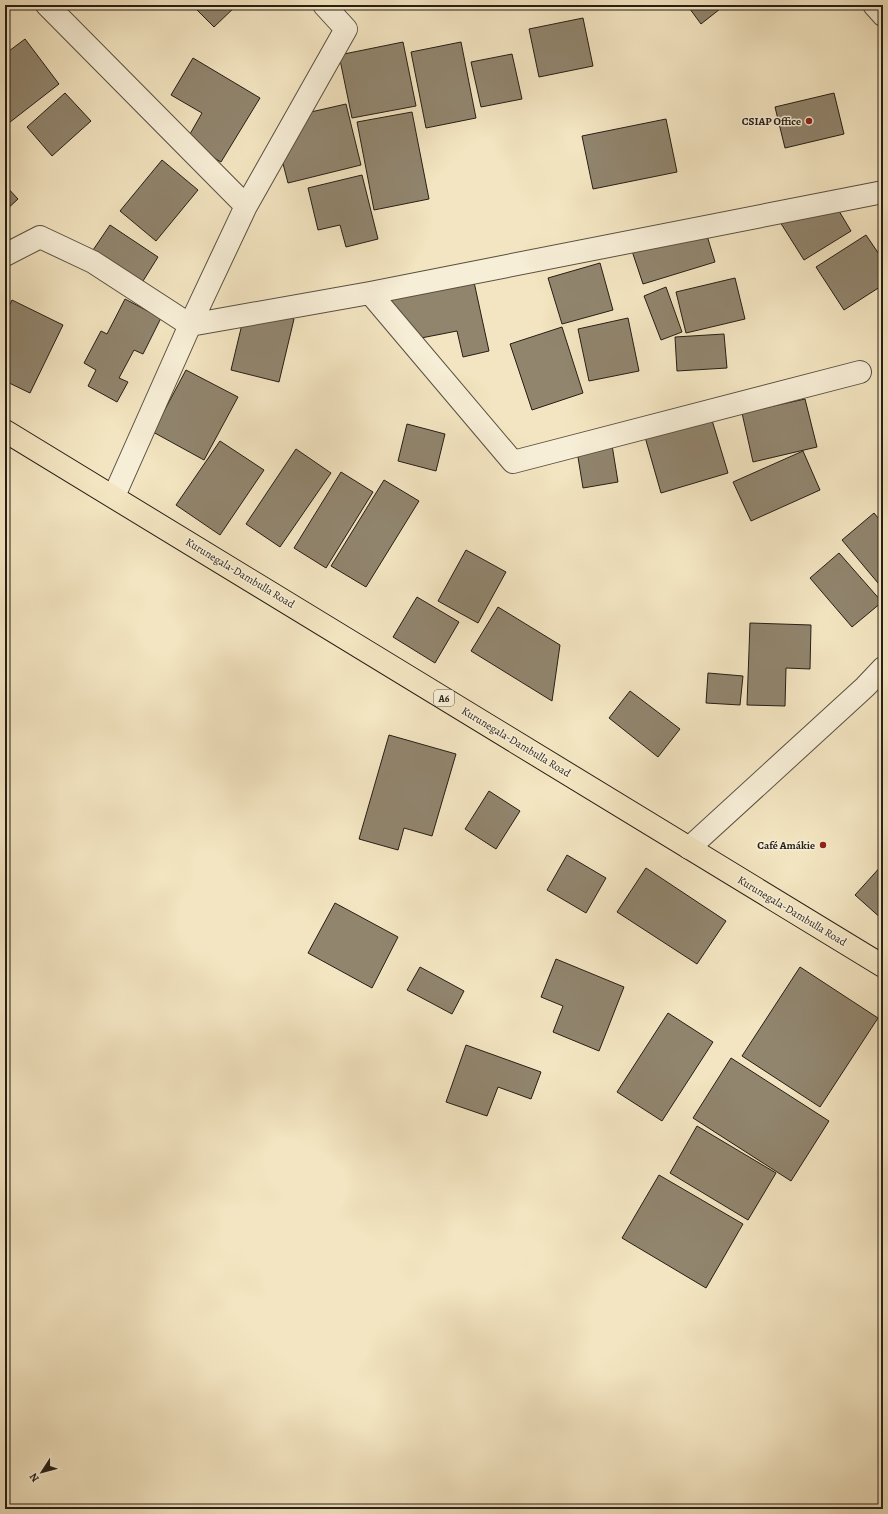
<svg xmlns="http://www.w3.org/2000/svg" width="888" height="1514" viewBox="0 0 888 1514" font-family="Alegreya,serif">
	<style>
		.building { fill: #91856e; stroke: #261e15 }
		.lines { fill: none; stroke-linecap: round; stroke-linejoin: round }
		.minor-casing { stroke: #595040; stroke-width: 24 }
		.trunk-casing { stroke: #261e15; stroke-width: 24 }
		.minor { stroke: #f7eed7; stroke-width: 22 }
		.trunk { stroke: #f3e5c1; stroke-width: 22 }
		.poi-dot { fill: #8f2418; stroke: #f7eed7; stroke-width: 1.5 }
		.labels { text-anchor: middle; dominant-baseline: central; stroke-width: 3; stroke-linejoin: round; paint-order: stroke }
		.shield { fill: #f7eed7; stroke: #655c4f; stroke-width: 1 }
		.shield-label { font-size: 10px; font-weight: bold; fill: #261e15 }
		.poi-label { font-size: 11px; font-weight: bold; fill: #261e15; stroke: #f7eed7; text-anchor: end }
		.street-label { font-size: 11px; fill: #261e15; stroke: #f7eed7 }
	</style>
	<rect width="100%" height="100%" fill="#f3e5c1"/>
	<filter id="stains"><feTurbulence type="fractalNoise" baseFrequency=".005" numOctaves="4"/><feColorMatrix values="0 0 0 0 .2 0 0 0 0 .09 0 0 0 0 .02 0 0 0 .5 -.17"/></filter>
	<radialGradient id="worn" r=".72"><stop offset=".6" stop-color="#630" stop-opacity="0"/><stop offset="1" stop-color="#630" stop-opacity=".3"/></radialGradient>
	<path class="building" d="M192,5H237L214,27Z
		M687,5H725L701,24Z
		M583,18L593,66L539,77L529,29Z
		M25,39L59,84L5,126V54Z
		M403,42L416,106L352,118L339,55Z
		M461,42L476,118L426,128L411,52Z
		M512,54L522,99L481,107L471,62Z
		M193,58L260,98L221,162L186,141L202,113L171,95Z
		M65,93L91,121L52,156L27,127Z
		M834,93L844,134L785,148L775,107Z
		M346,104L361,165L288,183L280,152L302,114Z
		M412,112L429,199L374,210L357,122Z
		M666,119L677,172L593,189L582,136Z
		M162,160L198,190L156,241L120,211Z
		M362,175L378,239L346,247L340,225L318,230L308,188Z
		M5,185L18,199L5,211Z
		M836,206L851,231L804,260L780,222Z
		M110,225L158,257L138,289L89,256Z
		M705,229L715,262L643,284L632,251Z
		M866,235L883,260V285L844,310L816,267Z
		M600,263L613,310L562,324L548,278Z
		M735,278L745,319L686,333L676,292Z
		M474,282L489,351L463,357L457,331L416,339L386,301Z
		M666,287L682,332L661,340L644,296Z
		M125,299L161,318L143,354L134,350L119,378L128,382L117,402L88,386L96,370L84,363L101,331L107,334Z
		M12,300L63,325L30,393L5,381V315Z
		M275,314L294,319L279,382L231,370L243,320Z
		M628,318L639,371L589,381L578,329Z
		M562,327L583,393L532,410L510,344Z
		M724,334L727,368L677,371L675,337Z
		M186,370L238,397L204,460L153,432Z
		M805,399L817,447L753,462L742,413Z
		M711,417L728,473L661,493L645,437Z
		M407,424L445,434L436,471L398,461Z
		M220,441L264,470L220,535L176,505Z
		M612,445L618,482L583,488L577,451Z
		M296,449L331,473L280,547L246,524Z
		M803,451L820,490L751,521L733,482Z
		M341,472L373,492L326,568L294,548Z
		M384,480L419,501L366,587L331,566Z
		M874,513L883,524V589L842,540Z
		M466,550L506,572L478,623L438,601Z
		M839,553L882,602L852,627L810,578Z
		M417,597L459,622L435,663L393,637Z
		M498,607L560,645L552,701L471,651Z
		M750,623L811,625L810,669L786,668L785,706L747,705Z
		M708,673L743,676L740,705L706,703Z
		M630,691L680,729L658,757L609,718Z
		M389,735L456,754L432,836L404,828L398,850L359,839Z
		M489,791L520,811L496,849L465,829Z
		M567,855L606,878L586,913L547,890Z
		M883,864V920L855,895Z
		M646,868L726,921L697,964L617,912Z
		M335,903L398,937L372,988L308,953Z
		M556,959L624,987L599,1051L553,1032L563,1006L541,997Z
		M420,967L464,991L452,1014L407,990Z
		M800,967L878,1018L820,1107L742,1056Z
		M668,1013L713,1042L662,1121L617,1092Z
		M466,1045L541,1072L531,1099L498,1087L487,1116L446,1102Z
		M731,1058L829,1121L791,1181L693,1118Z
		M697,1126L776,1173L748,1220L670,1173Z
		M659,1175L743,1224L706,1288L622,1238Z"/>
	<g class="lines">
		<g class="minor-casing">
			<path id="minor" d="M47,5L246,206L190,325L114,496
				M874,5L883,15
				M246,206L346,29L324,5
				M5,255L40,237L93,262L190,325L370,293L883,192
				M370,293L513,462L860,372
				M689,848L865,687L883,668"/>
		</g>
		<g class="trunk-casing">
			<path id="trunk" d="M5,431L883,966"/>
		</g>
		<use href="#minor" class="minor"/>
		<use href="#trunk" class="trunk"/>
	</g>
	<g class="poi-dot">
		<circle cx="809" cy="121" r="4"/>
		<circle cx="823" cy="845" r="4"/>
	</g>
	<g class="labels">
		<rect class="shield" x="434" y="690" width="20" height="16" rx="3"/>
		<g class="shield-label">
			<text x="444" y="698">A6</text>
		</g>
		<g class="poi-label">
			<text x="801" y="121">CSIAP Office</text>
			<text x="815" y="845">Café Amákie</text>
		</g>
		<g class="street-label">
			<text transform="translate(240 573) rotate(31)">Kurunegala-Dambulla Road</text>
			<text transform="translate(516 742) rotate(31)">Kurunegala-Dambulla Road</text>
			<text transform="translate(792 911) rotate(31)">Kurunegala-Dambulla Road</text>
		</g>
	</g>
	<rect width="888" height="1514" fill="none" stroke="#f3e5c1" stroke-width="20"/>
	<rect x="6" y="6" width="876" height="1502" fill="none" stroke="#261e15" stroke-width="2"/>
	<rect x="10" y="10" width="868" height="1494" fill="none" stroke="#261e15"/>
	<g transform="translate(42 1472) rotate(234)" stroke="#f7eed7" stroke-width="3" paint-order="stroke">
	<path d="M0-3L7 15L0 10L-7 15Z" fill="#261e15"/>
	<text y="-6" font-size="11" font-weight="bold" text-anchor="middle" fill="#261e15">N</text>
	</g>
	<rect width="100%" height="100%" filter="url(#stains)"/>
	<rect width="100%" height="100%" fill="url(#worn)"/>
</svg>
